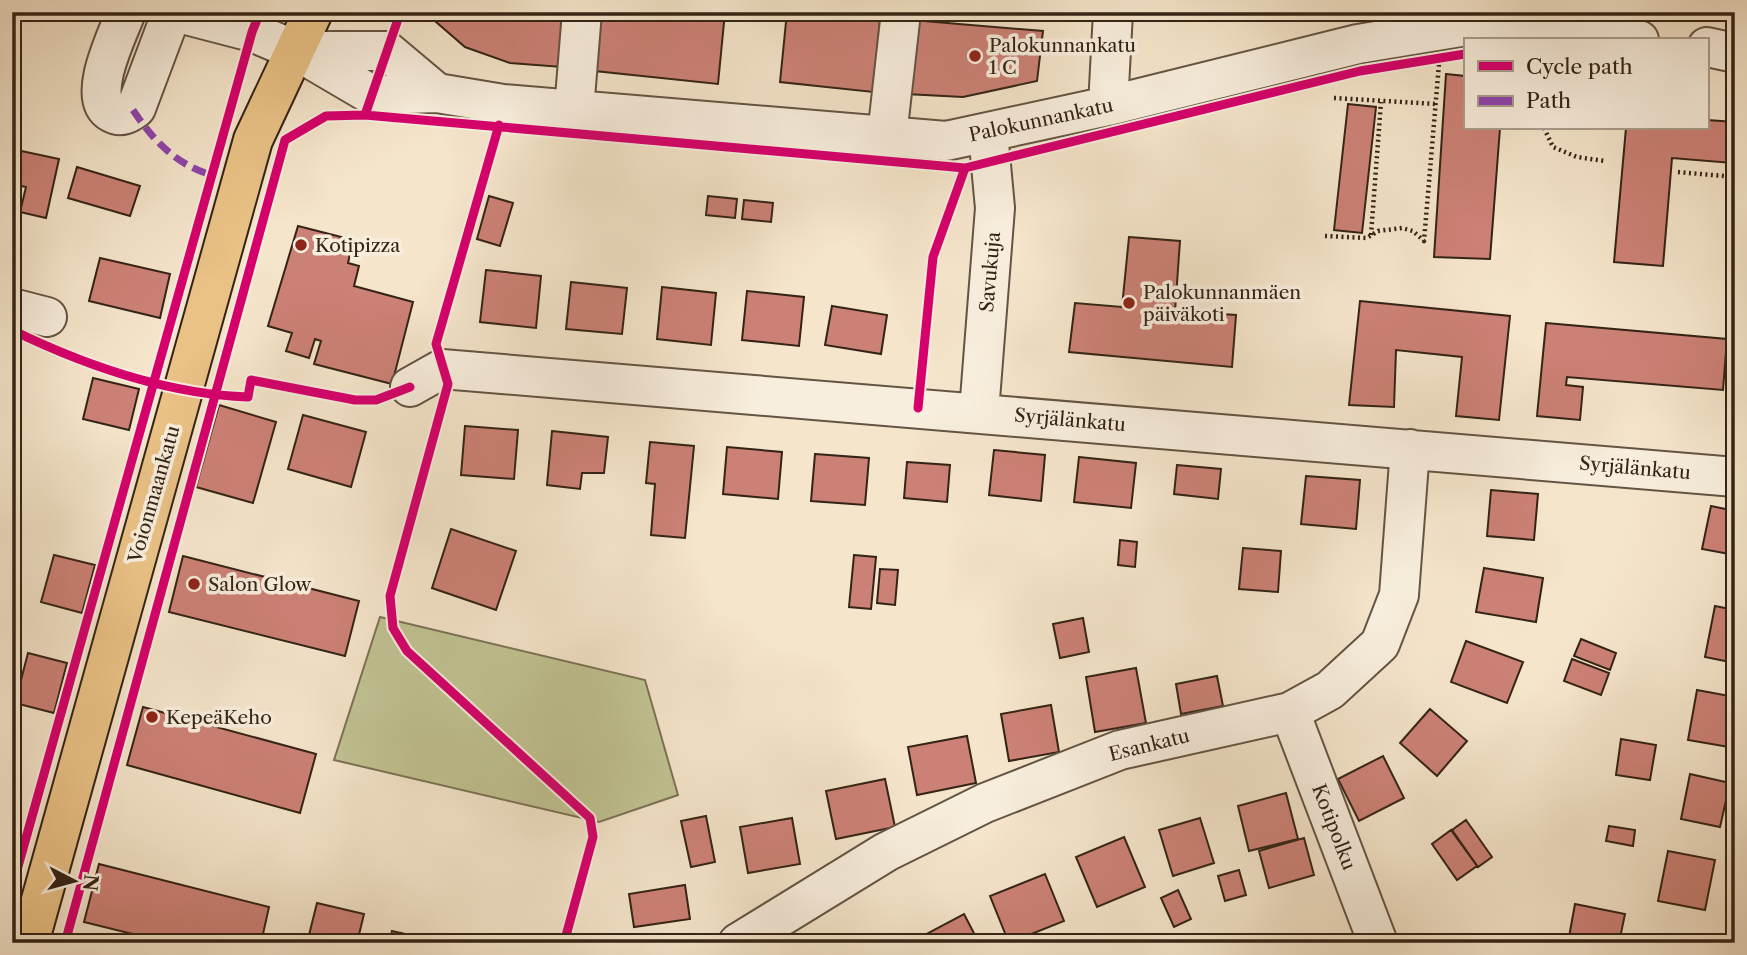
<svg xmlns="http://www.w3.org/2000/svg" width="1747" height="955" viewBox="0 0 1747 955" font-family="'Libre Caslon Text',serif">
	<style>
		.green { fill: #c1c393; stroke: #7a7354; stroke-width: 2 }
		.building { fill: #cc8176; stroke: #342316; stroke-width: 2 }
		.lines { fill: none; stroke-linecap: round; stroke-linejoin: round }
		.minor-casing { stroke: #645443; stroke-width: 42 }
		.major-casing { stroke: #342316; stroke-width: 42 }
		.path { stroke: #342316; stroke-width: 4.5; stroke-dasharray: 2 3.5; stroke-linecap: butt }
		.minor { stroke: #f8eedd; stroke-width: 38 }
		.major { stroke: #eac286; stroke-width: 38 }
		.quiet { stroke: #8e44ad; stroke-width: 7; stroke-dasharray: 14 7; stroke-linecap: butt }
		.cycleway-casing { stroke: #f8eedd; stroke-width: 13 }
		.cycleway { stroke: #d6006c; stroke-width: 9 }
		.poi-dot { fill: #8f2418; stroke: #f8eedd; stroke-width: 2.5 }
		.labels { text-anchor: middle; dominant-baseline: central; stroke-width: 7; stroke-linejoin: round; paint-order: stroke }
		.poi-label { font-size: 19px; fill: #342316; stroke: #f8eedd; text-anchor: start }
		.street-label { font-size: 19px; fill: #342316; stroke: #f8eedd }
	</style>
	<rect width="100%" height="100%" fill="#f5e5cb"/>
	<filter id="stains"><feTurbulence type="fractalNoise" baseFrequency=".00286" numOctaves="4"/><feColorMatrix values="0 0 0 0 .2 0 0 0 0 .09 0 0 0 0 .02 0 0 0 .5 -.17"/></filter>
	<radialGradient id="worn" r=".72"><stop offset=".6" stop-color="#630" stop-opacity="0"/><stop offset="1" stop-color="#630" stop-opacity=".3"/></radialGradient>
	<path class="green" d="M380,617L645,680L678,795L599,822L334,760Z"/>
	<path class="building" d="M436,12H566L562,67L510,63L465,47L435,21Z
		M601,12H725L718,84L595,71Z
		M787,12L880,19L873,92L780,82Z
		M912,20L1043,31L1037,81L963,97L906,94Z
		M1446,74L1465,76V128H1500L1490,259L1434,257Z
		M1348,104L1376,107L1362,233L1334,230Z
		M1707,120L1735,122L1732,163L1672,158L1663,266L1614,262L1626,128H1707Z
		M12,149L59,159L46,218L20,212L26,187L12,184Z
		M77,167L140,186L130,216L68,198Z
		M489,196L513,203L500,246L477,239Z
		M708,196L737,199L735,218L706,215Z
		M744,200L773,203L771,222L742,219Z
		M298,226L353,240L348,263L359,266L354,286L413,302L392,384L314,364L321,341L315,339L309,358L286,351L292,333L268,326Z
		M1129,237L1180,241L1175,311L1236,315L1232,367L1069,352L1075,303L1122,307Z
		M100,258L170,274L160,318L89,301Z
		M486,270L541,276L536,328L480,322Z
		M571,282L627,288L622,334L566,329Z
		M662,287L716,293L711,345L657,339Z
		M747,291L804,297L799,346L742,340Z
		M1360,301L1510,316L1499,420L1456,416L1462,357L1396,350L1394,407L1349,405Z
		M832,306L887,315L881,354L825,345Z
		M1546,323L1727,339L1723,390L1567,377L1566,385L1583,387L1580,420L1537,416Z
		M93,378L139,389L129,430L83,419Z
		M219,405L276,422L253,503L196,487Z
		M303,415L366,432L351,487L288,469Z
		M465,426L518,430L514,479L461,475Z
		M552,431L608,437L604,473H582L580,489L547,485Z
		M650,442L694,446L685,538L651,535L655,484L646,483Z
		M727,447L782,452L778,499L723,494Z
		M994,450L1045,455L1041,501L989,495Z
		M815,454L869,458L865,505L811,501Z
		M1079,457L1136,463L1131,508L1074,502Z
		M907,462L950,465L947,502L904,498Z
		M1177,465L1221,469L1218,499L1174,494Z
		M1306,476L1360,480L1356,529L1301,524Z
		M1491,490L1538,494L1534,540L1487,536Z
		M1711,506L1735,511V555L1702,549Z
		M451,529L516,551L496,610L432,588Z
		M1120,540L1137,542L1135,567L1118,565Z
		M1243,548L1281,551L1278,592L1239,589Z
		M54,555L95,565L82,613L41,602Z
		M854,555L876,557L871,609L849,607Z
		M183,556L359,601L345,656L169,612Z
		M1484,568L1543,578L1536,622L1476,612Z
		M880,569L898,570L895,605L877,603Z
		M1715,606L1735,610V663L1705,657Z
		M1083,618L1089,652L1060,658L1053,624Z
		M1581,639L1616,653L1610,670L1574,656Z
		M1466,641L1523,662L1507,703L1451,682Z
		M28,653L67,663L54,713L15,703Z
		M1572,659L1609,673L1601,695L1564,681Z
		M1136,668L1146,723L1095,732L1086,677Z
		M1217,676L1223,706L1181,714L1176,684Z
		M1697,690L1735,697V748L1688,740Z
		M1051,705L1059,752L1009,761L1001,714Z
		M143,707L316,754L300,813L127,765Z
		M1430,709L1467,741L1437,776L1400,743Z
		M967,736L976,783L917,795L908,747Z
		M1621,739L1656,745L1650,780L1616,775Z
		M1383,756L1404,798L1359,821L1338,779Z
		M1690,774L1730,783L1720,827L1681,819Z
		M885,779L895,827L836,839L826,791Z
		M1286,793L1298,839L1249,851L1238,806Z
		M706,816L715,862L691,867L681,821Z
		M792,818L800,864L748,873L740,827Z
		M1200,818L1214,863L1173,876L1159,830Z
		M1466,820L1492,857L1478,867L1452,830Z
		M1609,826L1635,830L1633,846L1606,841Z
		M1451,830L1477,866L1457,880L1432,844Z
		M1124,837L1145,887L1097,907L1076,857Z
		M1304,838L1314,875L1269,888L1259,851Z
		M1668,851L1715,860L1705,910L1658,901Z
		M99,864L269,907L261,943H169L84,922Z
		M1239,870L1246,895L1225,901L1218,876Z
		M1045,874L1064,921L1009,943L990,896Z
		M685,885L690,919L634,927L629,894Z
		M1178,890L1191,919L1174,927L1161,898Z
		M317,903L364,914L357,943H307Z
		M1575,904L1625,914L1619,943L1569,937Z
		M964,914L979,943H917L915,940Z
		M392,931L445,943H389Z"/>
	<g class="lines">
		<g class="minor-casing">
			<path id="minor" d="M126,12C118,34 85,98 112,113C121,118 128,114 136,108L172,12
				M175,12L252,32L297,51L372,95L437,93L503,104L946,141L1108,106L1358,44L1473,25L1639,40
				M1707,47L1735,53
				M297,51H387L437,93
				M1108,106L1113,12
				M574,110L582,12
				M887,136L901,12
				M12,308L47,317
				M410,387L442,369L1735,477
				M979,412L995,208L988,133
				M1290,712L1378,943
				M738,943L886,852L985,803L1120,750L1290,712L1330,690L1380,644L1399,595L1410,449"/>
		</g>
		<g class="major-casing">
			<path id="major" d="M29,943L253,140L313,12"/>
		</g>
		<path class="path" d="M1334,98L1436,104
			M1544,128L1553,147L1577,157L1605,161
			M1678,172L1735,177
			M1371,235L1381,102
			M1325,236L1367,238L1378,231L1402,228L1413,231L1424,241L1439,64"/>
		<use href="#minor" class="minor"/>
		<use href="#major" class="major"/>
		<path class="quiet" d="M133,110C153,140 176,165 212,175"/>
		<g class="cycleway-casing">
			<path id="cycleway" d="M365,115L965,168L1360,71L1465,54
				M499,125L436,344L448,384L390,596L393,628L407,651L590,818L593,837L564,943
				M12,330C84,365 168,394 248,397L251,380L355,400H376L410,387
				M918,408L933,257L965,168
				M12,888L252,32L260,12
				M65,943L285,140L326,116L365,115L397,22L396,12"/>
		</g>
		<use href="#cycleway" class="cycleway"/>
	</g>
	<g class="poi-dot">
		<circle cx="975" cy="56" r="7"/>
		<circle cx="301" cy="245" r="7"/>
		<circle cx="1129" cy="303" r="7"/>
		<circle cx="194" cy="584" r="7"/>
		<circle cx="152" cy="717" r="7"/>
	</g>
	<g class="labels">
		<g class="poi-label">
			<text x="989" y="45">Palokunnankatu<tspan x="989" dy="22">1 C</tspan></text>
			<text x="315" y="245">Kotipizza</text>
			<text x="1143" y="292">Palokunnanmäen<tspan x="1143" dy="22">päiväkoti</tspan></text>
			<text x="208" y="584">Salon Glow</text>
			<text x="166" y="717">KepeäKeho</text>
		</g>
		<g class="street-label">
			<text transform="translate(1041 120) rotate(-12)">Palokunnankatu</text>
			<text transform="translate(990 272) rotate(-85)">Savukuja</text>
			<text transform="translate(1070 420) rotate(5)">Syrjälänkatu</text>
			<text transform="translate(1635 468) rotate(5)">Syrjälänkatu</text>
			<text transform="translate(154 494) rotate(-74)">Voionmaankatu</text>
			<text transform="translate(1149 745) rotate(-14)">Esankatu</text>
			<text transform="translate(1334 827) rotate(69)">Kotipolku</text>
		</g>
	</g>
	<rect width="1747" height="955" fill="none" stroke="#f5e5cb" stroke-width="42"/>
	<rect x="14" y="14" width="1719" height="927" fill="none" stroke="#342316" stroke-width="3.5"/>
	<rect x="21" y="21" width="1705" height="913" fill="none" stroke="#342316" stroke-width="2"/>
	<rect x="1464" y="38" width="245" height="91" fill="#f8eedd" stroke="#aa9d8d" stroke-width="2"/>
	<rect x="1478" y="61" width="35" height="10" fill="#d6006c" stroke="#aa9d8d" stroke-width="2"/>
	<text x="1526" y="74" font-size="21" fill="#342316">Cycle path</text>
	<rect x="1478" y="96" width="35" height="10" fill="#8e44ad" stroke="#aa9d8d" stroke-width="2"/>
	<text x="1526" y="108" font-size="21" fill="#342316">Path</text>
	<g transform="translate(74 881) rotate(96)" stroke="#f8eedd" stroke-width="5" paint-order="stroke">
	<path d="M0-5L12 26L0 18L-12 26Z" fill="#342316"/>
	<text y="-10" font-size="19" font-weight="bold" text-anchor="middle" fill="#342316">N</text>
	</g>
	<rect width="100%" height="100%" filter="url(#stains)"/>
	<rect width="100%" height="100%" fill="url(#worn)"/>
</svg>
